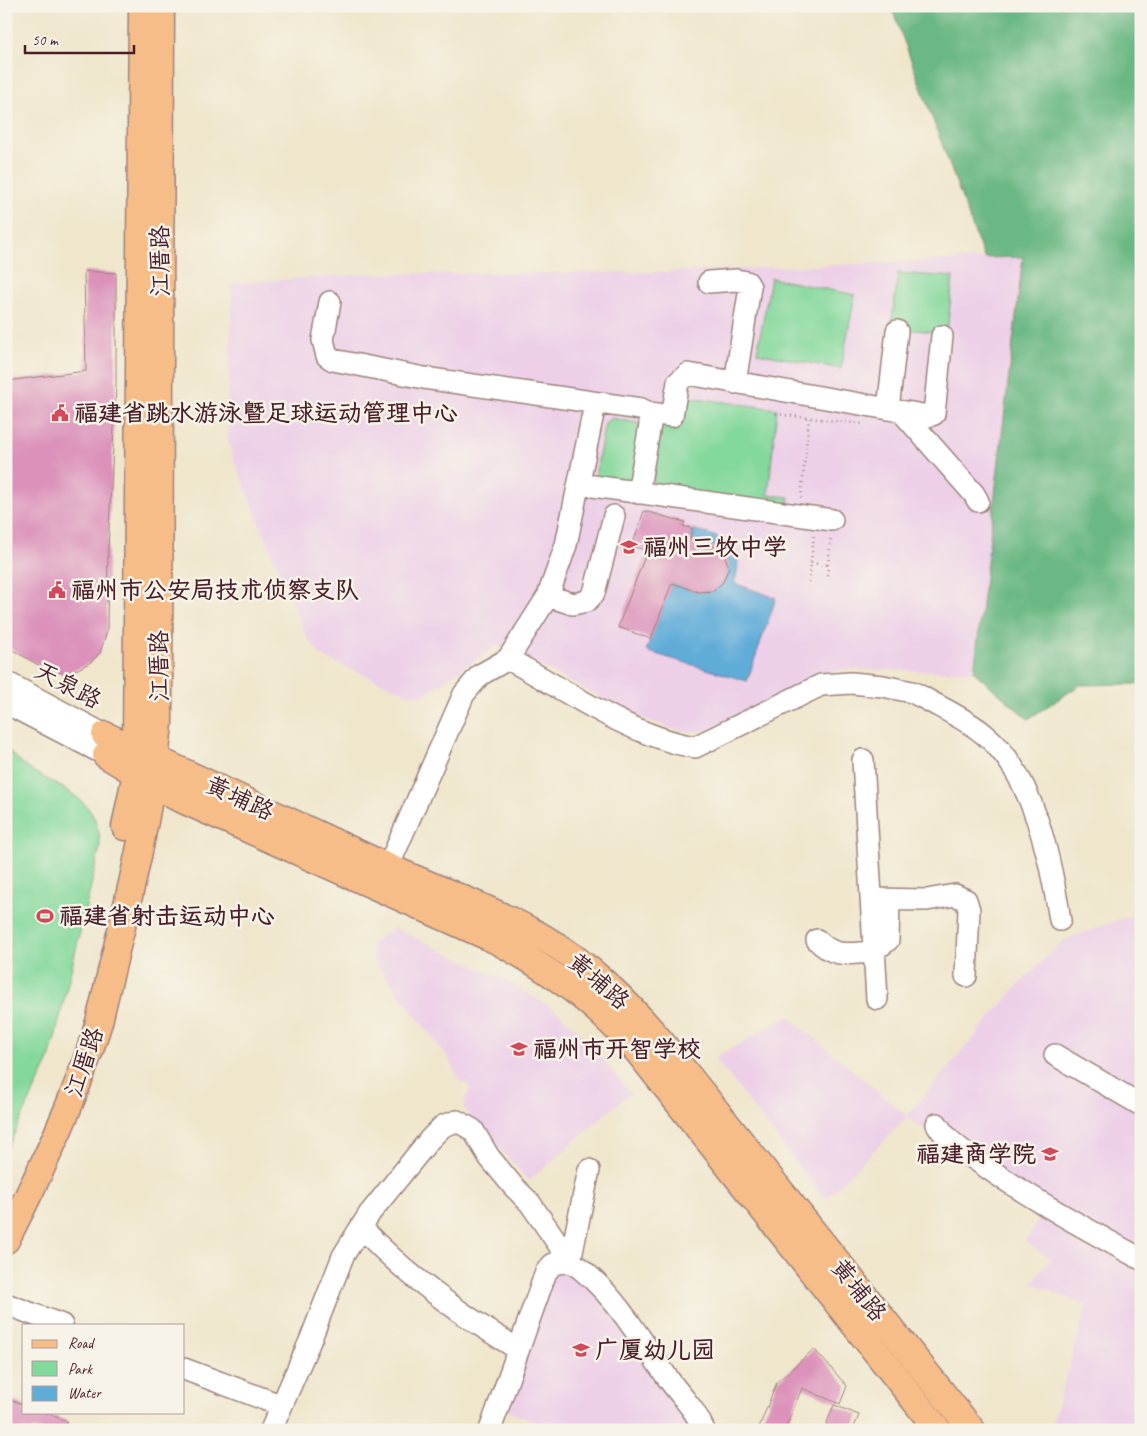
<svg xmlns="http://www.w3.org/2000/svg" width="1147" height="1436" viewBox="0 0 1147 1436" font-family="Caveat,'LXGW WenKai TC',sans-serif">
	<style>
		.built { fill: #edd0e8 }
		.green { fill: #83d89b; stroke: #667c63 }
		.forest { fill: #6ab883; stroke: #5a6c57 }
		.water { fill: #60acd9; stroke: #556682 }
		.building { fill: #db91ba }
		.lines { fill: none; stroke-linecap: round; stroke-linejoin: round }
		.minor-casing { stroke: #9c827c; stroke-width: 24 }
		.major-casing { stroke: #9c827c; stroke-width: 29 }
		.path { stroke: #9c827c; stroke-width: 2.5; stroke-dasharray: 1 4; stroke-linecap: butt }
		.minor { stroke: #fff; stroke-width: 21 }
		.major { stroke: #f7bd88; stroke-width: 26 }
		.labels { text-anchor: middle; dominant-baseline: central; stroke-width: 5; stroke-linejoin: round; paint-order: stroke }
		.street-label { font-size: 24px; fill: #4a1f2b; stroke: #f7f3e8 }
		.poi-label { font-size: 24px; font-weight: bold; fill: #4a1f2b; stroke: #f7f3e8; text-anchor: start }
	</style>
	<rect width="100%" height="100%" fill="#f7f3e8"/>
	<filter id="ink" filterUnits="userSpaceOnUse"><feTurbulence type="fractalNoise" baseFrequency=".02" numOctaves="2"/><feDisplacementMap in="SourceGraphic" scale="10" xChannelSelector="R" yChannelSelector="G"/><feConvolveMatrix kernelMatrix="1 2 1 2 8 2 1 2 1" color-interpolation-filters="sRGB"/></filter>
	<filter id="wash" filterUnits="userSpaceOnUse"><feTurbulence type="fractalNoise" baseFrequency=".0096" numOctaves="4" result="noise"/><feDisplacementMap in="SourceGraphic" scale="20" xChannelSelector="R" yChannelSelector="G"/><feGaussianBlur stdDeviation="1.12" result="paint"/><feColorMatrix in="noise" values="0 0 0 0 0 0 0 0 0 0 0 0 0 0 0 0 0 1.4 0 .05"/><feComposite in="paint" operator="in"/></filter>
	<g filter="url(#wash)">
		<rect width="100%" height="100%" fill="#efe6cc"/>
		<path class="built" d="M1023,257L974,672L844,669L825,673L709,730L693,732L676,730L640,717L498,645L422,696L409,694L326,658L318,652L307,638L232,455L228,439L227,419L233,283L368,274L667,272Z
			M1141,912V1430H1050L1087,1306L1032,1283L1050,1258L1025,1242L1041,1215L907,1117L830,1195L824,1198L715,1058L788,1016L907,1116L1013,991L1058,945L1069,938Z
			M395,928L505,980L557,1011L588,1040L630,1093L529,1181L463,1108L470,1089L466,1082L461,1084L449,1059L373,959L372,943Z
			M578,1270L691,1423V1430H558L501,1409L551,1274Z"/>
		<path class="green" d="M898,273L953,277L947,333L891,328Z
			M771,278L855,295L841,369L757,353Z
			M681,396L777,409L768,495L789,497L788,508L652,493L662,420Z
			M611,418L638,423L642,428L631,481L595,477L605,423Z
			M6,748C16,757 24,767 36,773C69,792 100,802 100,847L55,1038L48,1062L6,1151Z"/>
		<path class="forest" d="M891,6H1141V684L1080,685L1028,719L974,672L1023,257L984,258Z"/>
		<path class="water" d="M693,529C725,540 747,542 734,583L776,598L747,681L646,651L672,583L698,592L714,591C728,578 732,566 722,549L690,538Z"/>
		<g id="blocks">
			<path class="building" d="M84,271L116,273V387L108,549L107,631L100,653L91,662L78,669L62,673L47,670L6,646V381L86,371Z
				M644,511L685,522L683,526L693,529L690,538L722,549L729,567L723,582L714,591L698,592L672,583L651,639L618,627L647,551L632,546Z
				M814,1349L847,1386L840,1404L802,1388L785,1430H758L777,1382Z
				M6,1398L24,1405V1412H44L67,1421L63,1430H6Z
				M834,1405L859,1415L853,1430H824Z"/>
		</g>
	</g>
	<g filter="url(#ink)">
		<use href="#blocks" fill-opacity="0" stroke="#9c827c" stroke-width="1"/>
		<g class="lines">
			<g class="minor-casing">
				<path id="minor" d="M709,282L736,280L747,282L750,287L735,383
					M330,302L323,340L327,356L333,360L424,378L641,409L649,413L650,425L638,493
					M888,409L897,331
					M902,412L974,494L978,501
					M649,413L672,416L678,382L688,374L929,416L934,414L942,336
					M579,484L832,520
					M548,596L573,604L587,601L594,593L614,516
					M508,659C564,689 632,737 695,747L821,685L851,683L883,686L912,692L922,697C943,709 966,719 984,734C1033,772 1051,862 1060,920
					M6,682L105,735
					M6,703L106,755
					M863,760L877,999
					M388,867L464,694L480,675L508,659L548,596L566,545L595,404
					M871,899L927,900L955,895L966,900L969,910L966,976
					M817,940C835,959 850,953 874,952
					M874,946L882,945L888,940L889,900
					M1055,1055L1141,1105
					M937,1124C948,1143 968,1154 986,1167C1035,1201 1088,1230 1141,1259
					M361,1227C406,1276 461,1315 518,1349
					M570,1261L589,1170
					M6,1304L62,1325
					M184,1369L280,1405
					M271,1430L310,1341L343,1256L361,1227L370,1213L430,1139L443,1126L457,1121L473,1130L489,1157L513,1186L530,1203L570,1261
					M490,1430L546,1272L553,1264L570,1261C612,1289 638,1336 667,1377C681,1397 694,1407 704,1430"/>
			</g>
			<g class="major-casing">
				<path id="major" d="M105,735C196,778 287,820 379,863C434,888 492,908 544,938C590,964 628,1003 662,1043L972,1430
					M106,755L176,797L495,940C550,969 598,1004 638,1052L938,1430
					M125,827L134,783L136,742L142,6
					M6,1240C42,1169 76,1098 99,1022C122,923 150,824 159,723L161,6"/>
			</g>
			<path class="path" d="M776,414L862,424
				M801,498L809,418
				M811,563L828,565
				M827,575L831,536
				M809,582L814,534"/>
			<use href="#minor" class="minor"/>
			<use href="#major" class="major"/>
		</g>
	</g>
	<defs>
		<g id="civic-bare" transform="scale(1.35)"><path d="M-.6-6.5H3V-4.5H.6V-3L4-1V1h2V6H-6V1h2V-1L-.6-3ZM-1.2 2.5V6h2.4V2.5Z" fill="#d1495b" stroke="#f7f3e8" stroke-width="2.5" paint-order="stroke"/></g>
		<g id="school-bare" transform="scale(1.35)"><path d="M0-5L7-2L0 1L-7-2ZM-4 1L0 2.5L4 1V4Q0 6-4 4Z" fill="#d1495b" stroke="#f7f3e8" stroke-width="2.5" paint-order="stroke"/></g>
		<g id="stadium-bare" transform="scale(1.35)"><path d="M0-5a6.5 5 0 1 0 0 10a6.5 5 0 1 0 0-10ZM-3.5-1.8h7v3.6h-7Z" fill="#d1495b" stroke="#f7f3e8" stroke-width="2.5" paint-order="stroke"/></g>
		<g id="university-bare" transform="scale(1.35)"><path d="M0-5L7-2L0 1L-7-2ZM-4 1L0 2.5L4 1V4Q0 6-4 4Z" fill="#d1495b" stroke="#f7f3e8" stroke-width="2.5" paint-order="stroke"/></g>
	</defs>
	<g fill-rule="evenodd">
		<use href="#civic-bare" x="60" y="413"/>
		<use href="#school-bare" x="629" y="547"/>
		<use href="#civic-bare" x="57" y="590"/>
		<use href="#stadium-bare" x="45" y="916"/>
		<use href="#school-bare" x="519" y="1049"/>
		<use href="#university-bare" x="1050" y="1154"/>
		<use href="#school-bare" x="581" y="1350"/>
	</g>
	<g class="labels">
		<g class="street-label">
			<text transform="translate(160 261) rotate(-90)">江厝路</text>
			<text transform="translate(159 666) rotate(-90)">江厝路</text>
			<text transform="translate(68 685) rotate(28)">天泉路</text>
			<text transform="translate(240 798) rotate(25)">黄埔路</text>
			<text transform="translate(599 981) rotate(41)">黄埔路</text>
			<text transform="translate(84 1062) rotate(-71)">江厝路</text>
			<text transform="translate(859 1290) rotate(51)">黄埔路</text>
		</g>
		<g class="poi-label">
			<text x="74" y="413">福建省跳水游泳暨足球运动管理中心</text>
			<text x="643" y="547">福州三牧中学</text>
			<text x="71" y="590">福州市公安局技术侦察支队</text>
			<text x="59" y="916">福建省射击运动中心</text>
			<text x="533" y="1049">福州市开智学校</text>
			<text x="1036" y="1154" text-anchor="end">福建商学院</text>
			<text x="595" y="1350">广厦幼儿园</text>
		</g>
	</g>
	<rect width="1147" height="1436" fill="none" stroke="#f7f3e8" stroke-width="25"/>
	<rect x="22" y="1324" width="162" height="90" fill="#f7f3e8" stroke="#b29e9c"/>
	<rect x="32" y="1340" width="25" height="8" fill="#f7bd88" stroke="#b29e9c"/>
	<text x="68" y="1348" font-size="15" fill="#4a1f2b">Road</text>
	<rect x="32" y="1361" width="25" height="15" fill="#83d89b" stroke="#b29e9c"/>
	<text x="68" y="1374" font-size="15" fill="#4a1f2b">Park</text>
	<rect x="32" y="1386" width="25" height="15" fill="#60acd9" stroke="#b29e9c"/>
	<text x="68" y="1398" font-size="15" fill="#4a1f2b">Water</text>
	<path d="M25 45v8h109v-8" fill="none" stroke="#4a1f2b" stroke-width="2.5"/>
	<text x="32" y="45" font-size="15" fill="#4a1f2b" stroke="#f7f3e8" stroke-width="4" paint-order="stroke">50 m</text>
</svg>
